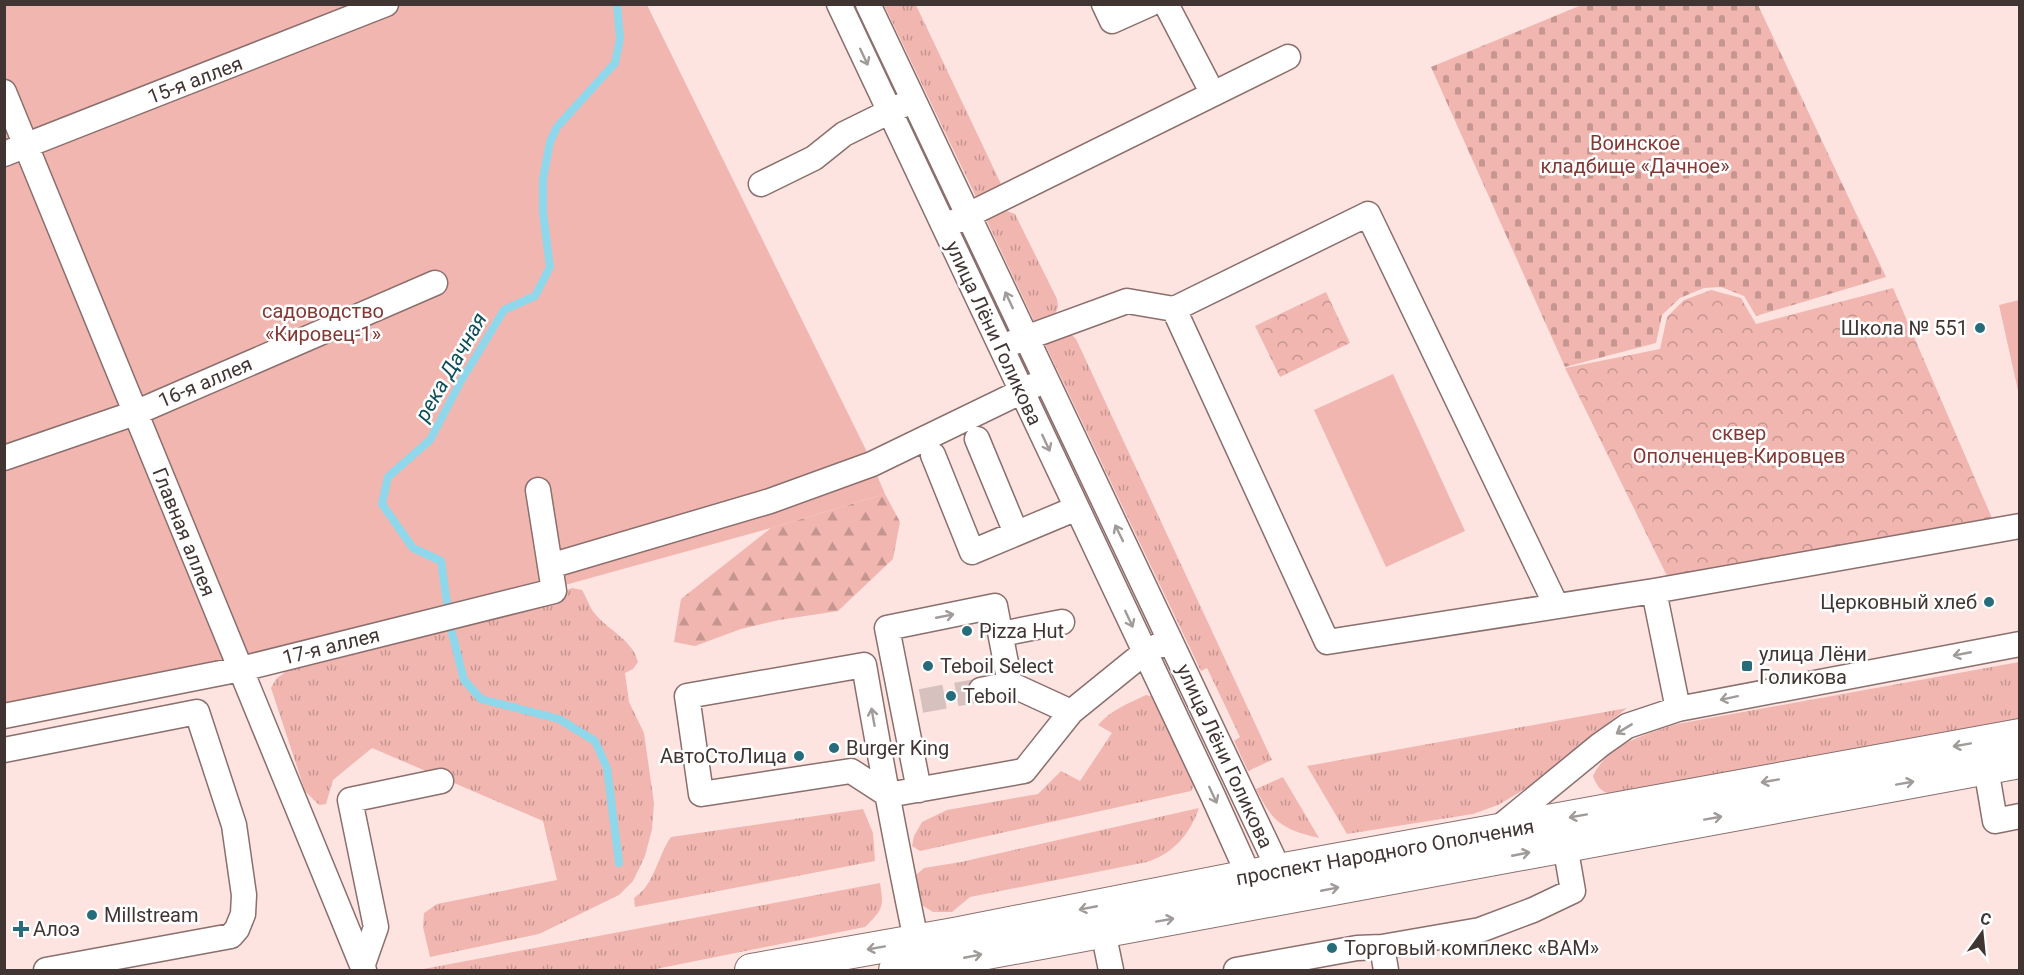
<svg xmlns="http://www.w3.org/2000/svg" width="2024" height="975" viewBox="0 0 2024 975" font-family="Roboto,sans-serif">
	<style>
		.grass { fill: url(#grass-tufts) }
		.forest { fill: url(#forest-firs) }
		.cemetery { fill: url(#cemetery-stones) }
		.park { fill: url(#park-crowns) }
		.garden { fill: #f2b6b0 }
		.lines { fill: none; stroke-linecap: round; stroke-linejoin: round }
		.stream { stroke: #8fd7ea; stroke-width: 8 }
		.minor-tunnel { stroke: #d7c1be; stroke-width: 24; stroke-dasharray: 24 12; stroke-linecap: butt }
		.minor-casing { stroke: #8a6f6d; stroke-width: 27 }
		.major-casing { stroke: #8a6f6d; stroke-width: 34 }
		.minor { stroke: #fff; stroke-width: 24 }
		.major { stroke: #fff; stroke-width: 32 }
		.oneway { stroke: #a09a99 }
		.poi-dot { fill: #276c7b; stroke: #fff; stroke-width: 2 }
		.labels { text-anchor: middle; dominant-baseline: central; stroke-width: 5; stroke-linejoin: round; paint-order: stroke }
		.street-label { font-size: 20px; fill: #403533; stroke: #fff }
		.park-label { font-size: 20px; fill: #843834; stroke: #fff }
		.poi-label { font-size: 20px; fill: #403533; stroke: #fff; text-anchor: start }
		.water-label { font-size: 21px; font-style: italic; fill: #0e4e5b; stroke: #fff }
	</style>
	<defs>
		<pattern id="grass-tufts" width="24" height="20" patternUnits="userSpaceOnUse" patternTransform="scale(1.5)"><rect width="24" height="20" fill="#f2b6b0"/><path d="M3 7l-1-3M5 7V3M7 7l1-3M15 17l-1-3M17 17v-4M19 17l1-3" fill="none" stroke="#c59590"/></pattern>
		<pattern id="forest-firs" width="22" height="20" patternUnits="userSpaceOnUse" patternTransform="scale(1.5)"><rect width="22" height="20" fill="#f2b6b0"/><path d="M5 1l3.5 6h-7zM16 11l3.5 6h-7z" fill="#c59590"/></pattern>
		<pattern id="cemetery-stones" width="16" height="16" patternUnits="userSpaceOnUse" patternTransform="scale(1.5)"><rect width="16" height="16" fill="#f2b6b0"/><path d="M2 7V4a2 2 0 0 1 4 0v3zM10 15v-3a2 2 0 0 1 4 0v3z" fill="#c59590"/></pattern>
		<pattern id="park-crowns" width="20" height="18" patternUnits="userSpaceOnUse" patternTransform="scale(1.5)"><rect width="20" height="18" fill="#f2b6b0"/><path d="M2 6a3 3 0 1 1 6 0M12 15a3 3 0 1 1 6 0" fill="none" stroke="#c59590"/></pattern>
	</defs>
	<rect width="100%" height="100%" fill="#fde4e1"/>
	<path class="grass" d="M884,5H916L1001,184L976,197Z
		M1004,210L1015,214L1057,299L1058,307L1055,314L1035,323L986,219Z
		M1071,334L1076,339L1272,760L1248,771L1234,741L1240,737L1207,668L1201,671L1043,340Z
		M572,588L582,590C587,598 590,609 596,615C610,631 633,641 638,662L633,669L625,673L629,702L644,733L654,803L652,829L645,856L633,881L619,895L539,934L430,957L423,927L424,913L437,904L557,880L543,821L372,748L333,780L326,804L319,805L305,791L271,688L276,679L293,666L554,595Z
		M2019,662V721L1624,794C1606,794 1600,794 1593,776C1608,744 1646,734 1677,724Z
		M1146,695L1155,697L1195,784L1191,791L920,851L912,846L914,836L922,822L947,810L1038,794L1061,771L1080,781L1112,733L1098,725C1111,710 1129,703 1146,695Z
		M1627,708L1525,789L1498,805L1473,814L1347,834L1307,766Z
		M1283,777L1319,838C1282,829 1273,823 1256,789Z
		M1199,808C1190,834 1174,853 1147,862L970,897L952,912H933L920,904L915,876L924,868L961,862Z
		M863,809L873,833L875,861L635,907L634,898C655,884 657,857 671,837Z
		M880,883C884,908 883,909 865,927L651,970H418Z"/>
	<path class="forest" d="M885,494L900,522L893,559L838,611L779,620L741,629L695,646L674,642L681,599L771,528Z"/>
	<path class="cemetery" d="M1584,4L1758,5L1886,277L1756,316L1744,296L1721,287L1704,288L1680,298L1662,315L1656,343L1565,367L1431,67Z"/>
	<path class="park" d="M1893,288L1995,525L1669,580L1565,368L1660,349L1667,317L1684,300L1711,290L1741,298L1756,324Z
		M1326,292L1350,343L1280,377L1255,326Z"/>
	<path class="garden" d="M4,5H647L867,452L885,494L771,528L222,680L5,726Z
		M2019,300H2020L2019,395L1999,305Z
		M1393,374L1465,531L1386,567L1314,410Z"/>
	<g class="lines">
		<path class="stream" d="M447,603L441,561L413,548L382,504L388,477L430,440L461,381L504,310L535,296L550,267L543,213V179L550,142L557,127L615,63L620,39L617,4
			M451,629L464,680L481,699L559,719L595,741L607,768L619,863"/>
		<path class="minor-tunnel" d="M921,701L981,690"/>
		<g class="minor-casing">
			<path id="minor" d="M839,4L1213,796L1249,876L1260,888
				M868,4L1279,870L1276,884
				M1104,4L1112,21L1150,4
				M1166,4L1213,94
				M4,92L364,970
				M4,154L386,4
				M761,184L814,158L844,134L903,105
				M954,222L1288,57
				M1012,343L1127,301L1174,309
				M977,439L1016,533
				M933,455L972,552L1077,508
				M4,458L135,413L435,283
				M550,566L770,501L872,464L1035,385
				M1654,591L1678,709
				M1556,605L1368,214L1174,309L1327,642L1654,591L2020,526
				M1001,634L1062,622
				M981,690L1010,684L1071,712
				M4,716L241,669L554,591L538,490
				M4,750L197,712L234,825L244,895L243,914L237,929L231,936L46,970
				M1986,768L1995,821L2020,816
				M919,790L887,628L995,606L1010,684
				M1495,831L1600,745L1627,726L1678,709L2020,644
				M1103,931L1111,970
				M916,940C897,849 880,757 864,665L687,696L701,794L851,771L888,795L1024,771L1071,712L1145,652L1170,640
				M1382,947L1386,970
				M363,964L376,927L350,800L441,781
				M1236,970L1357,948L1382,947L1480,930L1533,910L1573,891L1565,845"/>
		</g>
		<g class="major-casing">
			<path id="major" d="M751,970L954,934L1279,870L2020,735
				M895,970L2020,762"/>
		</g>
		<use href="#minor" class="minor"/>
		<use href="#major" class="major"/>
	</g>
	<defs><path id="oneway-shaft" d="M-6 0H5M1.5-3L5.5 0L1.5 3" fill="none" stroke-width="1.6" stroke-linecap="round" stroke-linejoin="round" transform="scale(1.5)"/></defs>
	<g class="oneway">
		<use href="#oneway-shaft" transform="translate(864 57) rotate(65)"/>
		<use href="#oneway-shaft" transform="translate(1009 300) rotate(-115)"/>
		<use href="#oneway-shaft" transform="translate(1046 443) rotate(65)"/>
		<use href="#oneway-shaft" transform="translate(1119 533) rotate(-116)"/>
		<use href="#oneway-shaft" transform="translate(945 616) rotate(-11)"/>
		<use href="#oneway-shaft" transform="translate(1129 619) rotate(65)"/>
		<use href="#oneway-shaft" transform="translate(1962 654) rotate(169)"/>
		<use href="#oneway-shaft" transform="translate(1729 698) rotate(168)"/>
		<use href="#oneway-shaft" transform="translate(873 717) rotate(-100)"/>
		<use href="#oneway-shaft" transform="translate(1624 729) rotate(149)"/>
		<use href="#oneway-shaft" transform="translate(1962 745) rotate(170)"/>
		<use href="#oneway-shaft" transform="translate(1770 781) rotate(170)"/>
		<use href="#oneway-shaft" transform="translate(1905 783) rotate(-10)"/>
		<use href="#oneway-shaft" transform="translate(1213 795) rotate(65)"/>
		<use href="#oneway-shaft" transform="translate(1578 816) rotate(170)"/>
		<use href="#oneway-shaft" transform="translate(1713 818) rotate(-10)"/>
		<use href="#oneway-shaft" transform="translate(1521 854) rotate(-11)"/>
		<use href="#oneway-shaft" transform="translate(1330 889) rotate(-11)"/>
		<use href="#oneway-shaft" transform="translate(1088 908) rotate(169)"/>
		<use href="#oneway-shaft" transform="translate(1165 920) rotate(-10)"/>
		<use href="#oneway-shaft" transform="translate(876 948) rotate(170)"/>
		<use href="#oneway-shaft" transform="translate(973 956) rotate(-11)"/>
	</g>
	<g class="poi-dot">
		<circle cx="1980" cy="328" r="6"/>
		<circle cx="1989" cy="602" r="6"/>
		<circle cx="967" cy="631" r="6"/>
		<circle cx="928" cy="666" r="6"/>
		<rect x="1741" y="660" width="12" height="12" rx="3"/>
		<circle cx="951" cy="696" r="6"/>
		<circle cx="834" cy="748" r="6"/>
		<circle cx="799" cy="756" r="6"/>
		<circle cx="92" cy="915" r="6"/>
		<path d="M18 920h6v6h6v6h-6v6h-6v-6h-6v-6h6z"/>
		<circle cx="1332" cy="948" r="6"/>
	</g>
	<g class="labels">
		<g class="street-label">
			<text transform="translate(195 80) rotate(-21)">15-я аллея</text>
			<text transform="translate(994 333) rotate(65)">улица Лёни Голикова</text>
			<text transform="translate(205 382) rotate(-23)">16-я аллея</text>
			<text transform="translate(184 532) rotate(68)">Главная аллея</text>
			<text transform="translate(331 646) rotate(-14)">17-я аллея</text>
			<text transform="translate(1225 756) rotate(65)">улица Лёни Голикова</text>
			<text transform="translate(1385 852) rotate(-10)">проспект Народного Ополчения</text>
		</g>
		<g class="park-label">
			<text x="1635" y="143">Воинское<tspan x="1635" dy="23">кладбище «Дачное»</tspan></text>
			<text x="323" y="311">садоводство<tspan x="323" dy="23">«Кировец-1»</tspan></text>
			<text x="1739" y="433">сквер<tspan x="1739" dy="23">Ополченцев-Кировцев</tspan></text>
		</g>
		<g class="poi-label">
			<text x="1968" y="328" text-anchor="end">Школа № 551</text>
			<text x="1977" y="602" text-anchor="end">Церковный хлеб</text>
			<text x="979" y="631">Pizza Hut</text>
			<text x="1759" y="654">улица Лёни<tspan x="1759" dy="23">Голикова</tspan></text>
			<text x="940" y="666">Teboil Select</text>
			<text x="963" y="696">Teboil</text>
			<text x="846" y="748">Burger King</text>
			<text x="787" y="756" text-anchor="end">АвтоСтоЛица</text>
			<text x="104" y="915">Millstream</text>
			<text x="33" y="929">Алоэ</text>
			<text x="1344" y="948">Торговый комплекс «ВАМ»</text>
		</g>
		<g class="water-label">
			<text transform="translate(451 367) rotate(-60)">река Дачная</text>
		</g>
	</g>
	<rect width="2024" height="975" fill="none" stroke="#403533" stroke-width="12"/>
	<g transform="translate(1982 933) rotate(15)" stroke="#ffffff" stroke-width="4.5" paint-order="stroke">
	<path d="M0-4.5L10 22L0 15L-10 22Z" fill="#403533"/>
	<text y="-9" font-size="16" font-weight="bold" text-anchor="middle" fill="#403533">С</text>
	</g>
</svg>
